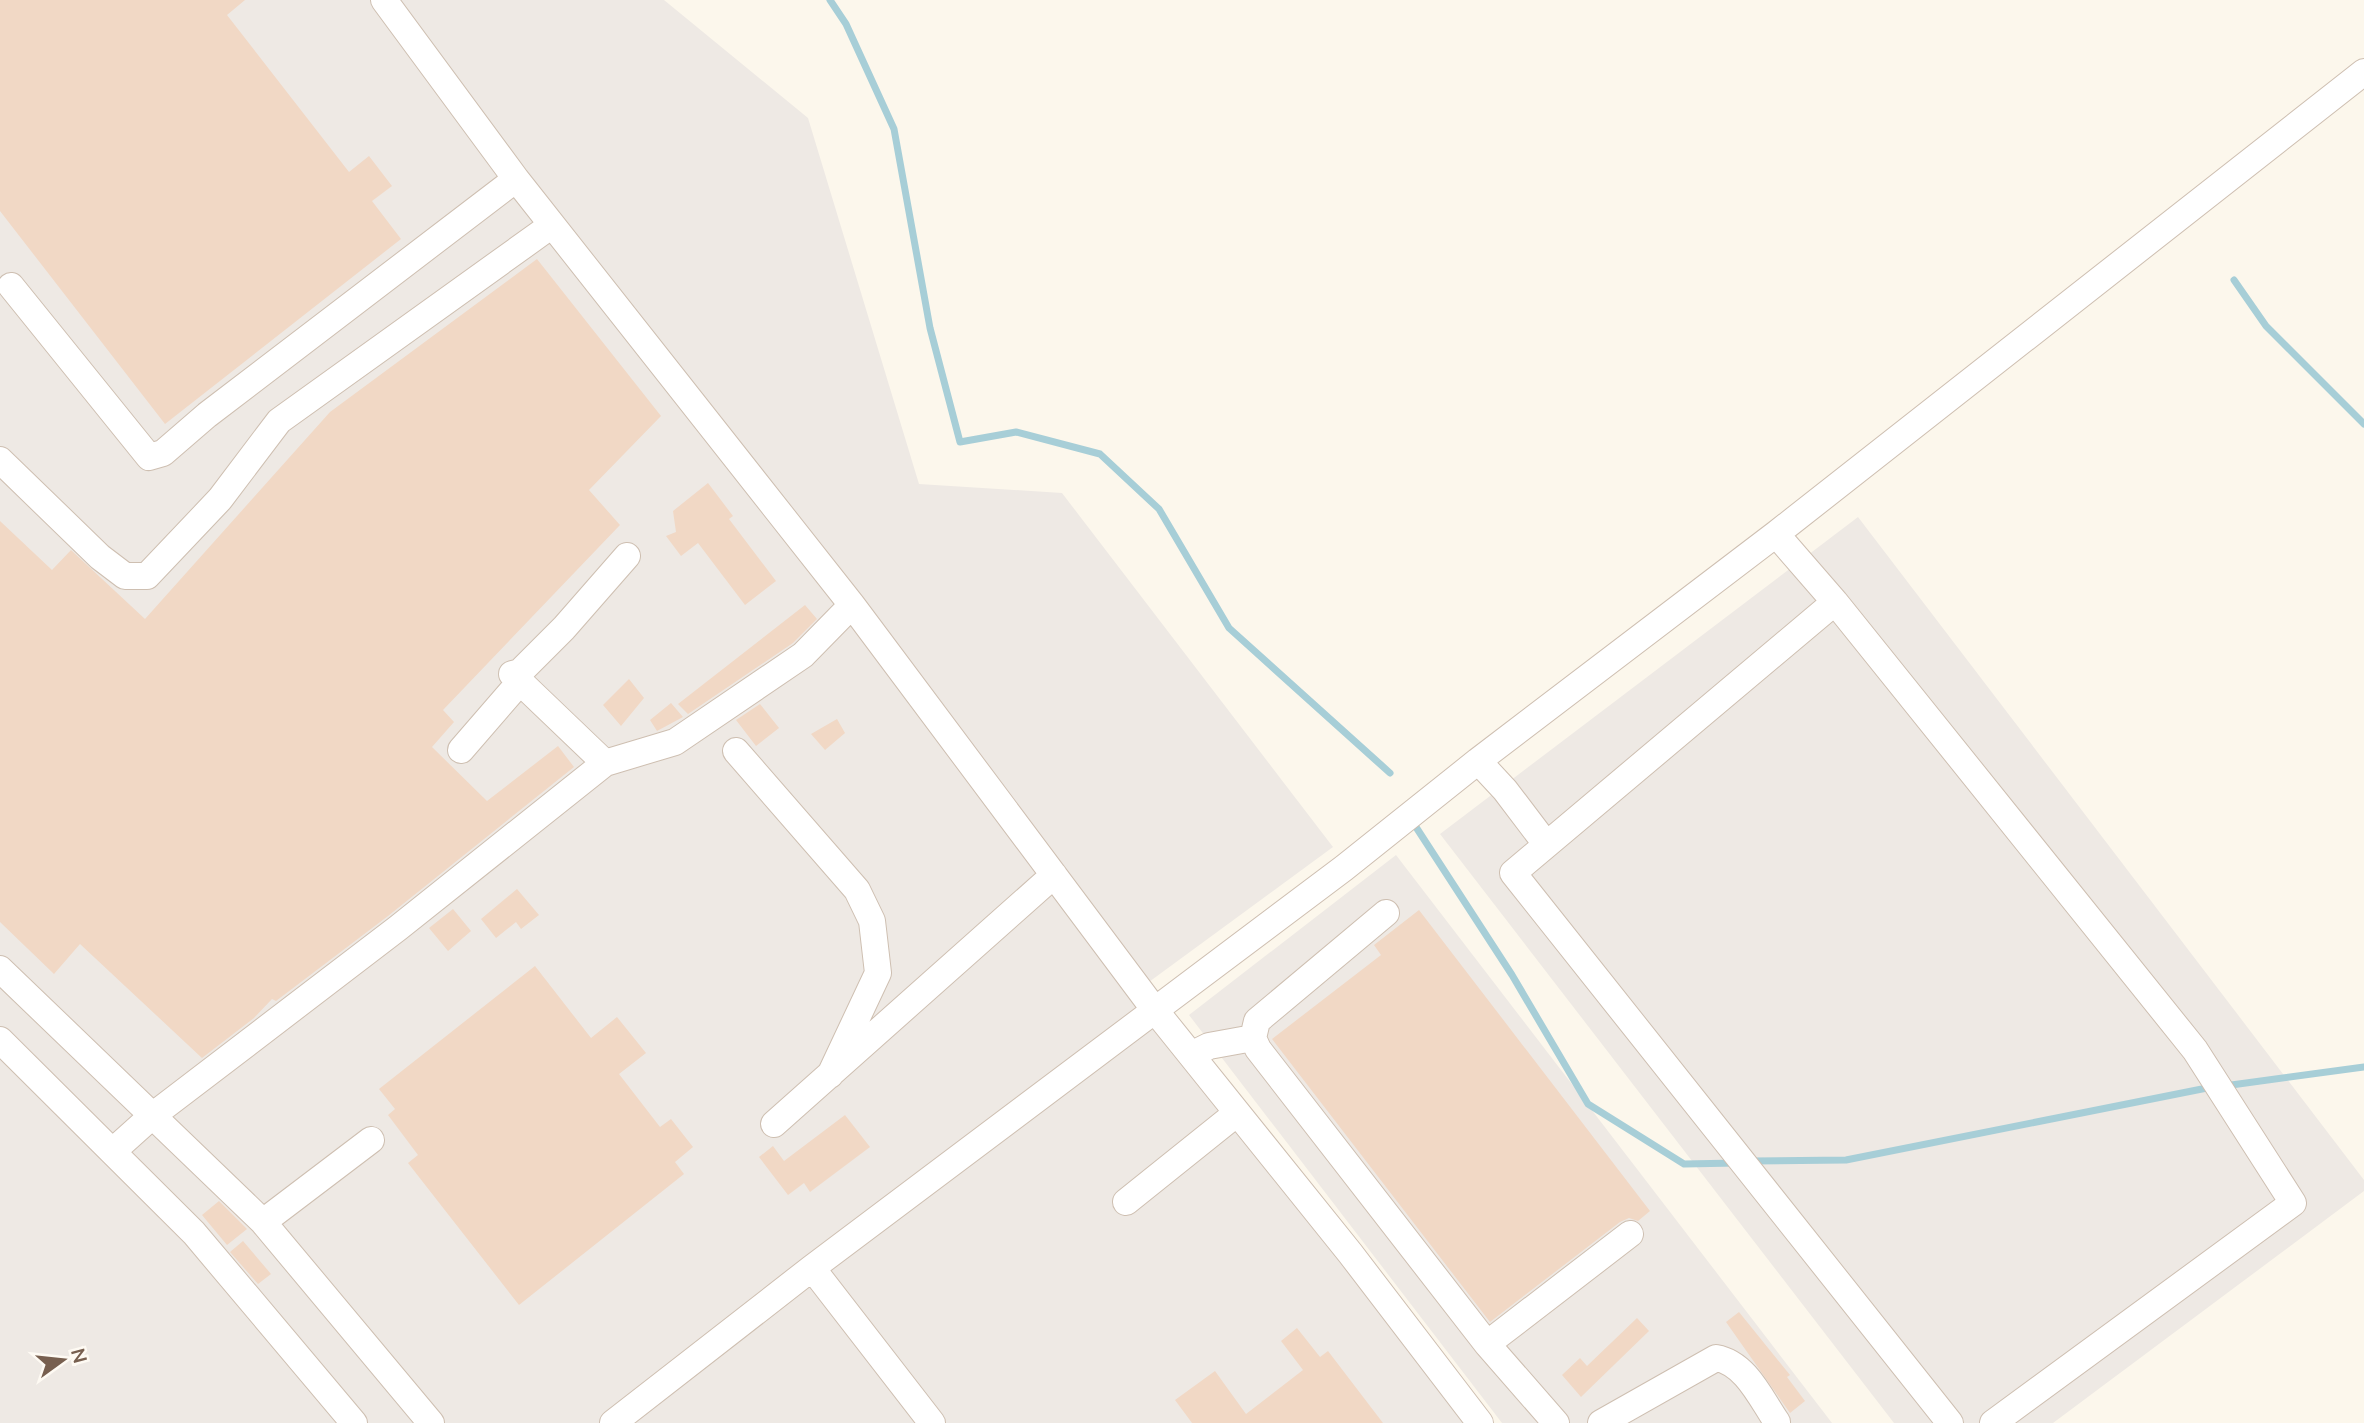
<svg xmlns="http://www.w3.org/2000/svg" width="2364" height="1423" viewBox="0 0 2364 1423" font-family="Mulish,sans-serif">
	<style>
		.industrial { fill: #eee9e4 }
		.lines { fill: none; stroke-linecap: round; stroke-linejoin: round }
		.stream { stroke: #a7ced7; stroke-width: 7 }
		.building { fill: #f1d8c5 }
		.minor-casing { stroke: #cebfb1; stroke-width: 28 }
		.minor { stroke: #fff; stroke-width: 26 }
	</style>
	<rect width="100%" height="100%" fill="#fcf7ec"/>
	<path class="industrial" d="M0,0H664L808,118L919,484L1062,493L1333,847L1138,990L1470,1423H0Z
		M1858,517L2364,1180V1191L2053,1423H1894L1440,834Z
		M1396,855L1832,1423H1502L1189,1015Z"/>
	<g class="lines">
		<path class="stream" d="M830,0L846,24L894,129L930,328L960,442L1016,432L1100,454L1159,509L1229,628L1390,773
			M2234,280L2266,326L2364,424
			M1414,824L1512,975L1588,1104L1684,1164L1737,1163
			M2224,1086L2364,1067
			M1752,1161L1846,1160L2212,1087"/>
	</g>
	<path class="building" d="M0,0H245L227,15L349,172L369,156L392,186L372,201L401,239L165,424L0,211Z
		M537,259L661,416L589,490L620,525L443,710L454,722L432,747L487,801L558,746L574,767L388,916L276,1001L272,999L254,1018L202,1058L80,944L54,974L0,922V521L52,570L71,550L145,619L330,412Z
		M708,483L733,516L729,519L776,581L745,605L698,543L681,556L666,536L676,532L673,511Z
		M805,605L817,619L793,643L688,714L678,704Z
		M629,679L644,698L621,726L603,705Z
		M671,703L683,717L657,731L650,720Z
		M760,704L779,728L756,746L736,720Z
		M837,719L845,733L825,750L811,734Z
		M517,889L539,915L521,929L516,922L496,938L481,919Z
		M453,909L471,931L448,951L429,928Z
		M1419,910L1650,1211L1638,1221L1629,1218L1620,1222L1490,1322L1272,1039L1381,955L1374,945Z
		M535,966L591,1038L617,1017L646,1053L619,1074L660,1127L671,1119L693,1147L675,1162L684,1174L519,1305L408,1163L418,1155L388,1115L395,1109L379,1089Z
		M845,1115L870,1147L810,1192L804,1183L788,1195L759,1157L773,1146L784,1161Z
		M219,1201L247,1229L227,1245L202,1215Z
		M243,1241L271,1274L258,1284L230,1252Z
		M1739,1312L1790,1375L1787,1377L1805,1401L1790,1413L1726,1322Z
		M1637,1318L1649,1331L1581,1397L1562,1375L1580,1358L1587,1366Z
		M1297,1328L1320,1357L1328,1351L1383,1423H1192L1175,1400L1215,1371L1246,1414L1303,1370L1281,1341Z"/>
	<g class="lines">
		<g class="minor-casing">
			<path id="minor" d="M384,0L516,179L852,605L1154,1009L1350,1253L1480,1423
				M11,286L149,457L163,453L207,415L516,179
				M0,460L100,557L125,576H147L220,499L279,421L552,225
				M1776,534L1835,602
				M461,750L519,683
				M736,751L857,890L872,921L878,973L830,1075
				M1478,761L1505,790L1546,844
				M605,763L512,674L520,672L564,628L627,556
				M1386,913L1257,1021L1253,1038L1258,1049L1487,1344L1556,1423
				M0,969L263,1222L431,1423
				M0,1040L194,1233L354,1423
				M1191,1055L1209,1046L1253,1038
				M774,1124L1054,875
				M113,1151L152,1116L398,928L605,763L675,742L803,655L852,605
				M1126,1202L1237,1113
				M263,1222L371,1140
				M812,1268L932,1423
				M1487,1344L1630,1234
				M613,1423L812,1268L1344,868L1478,761L1776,534L2364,72
				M1601,1423L1716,1358C1746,1363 1761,1399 1777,1422
				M1950,1423L1513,873L1835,602L2195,1050L2293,1203L1993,1423"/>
		</g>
		<use href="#minor" class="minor"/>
	</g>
	<g transform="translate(63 1360) rotate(75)" stroke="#fefaf3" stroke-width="5" paint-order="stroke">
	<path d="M0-5L12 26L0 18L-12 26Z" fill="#775f4f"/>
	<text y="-10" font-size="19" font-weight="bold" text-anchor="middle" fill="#775f4f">N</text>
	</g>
</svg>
